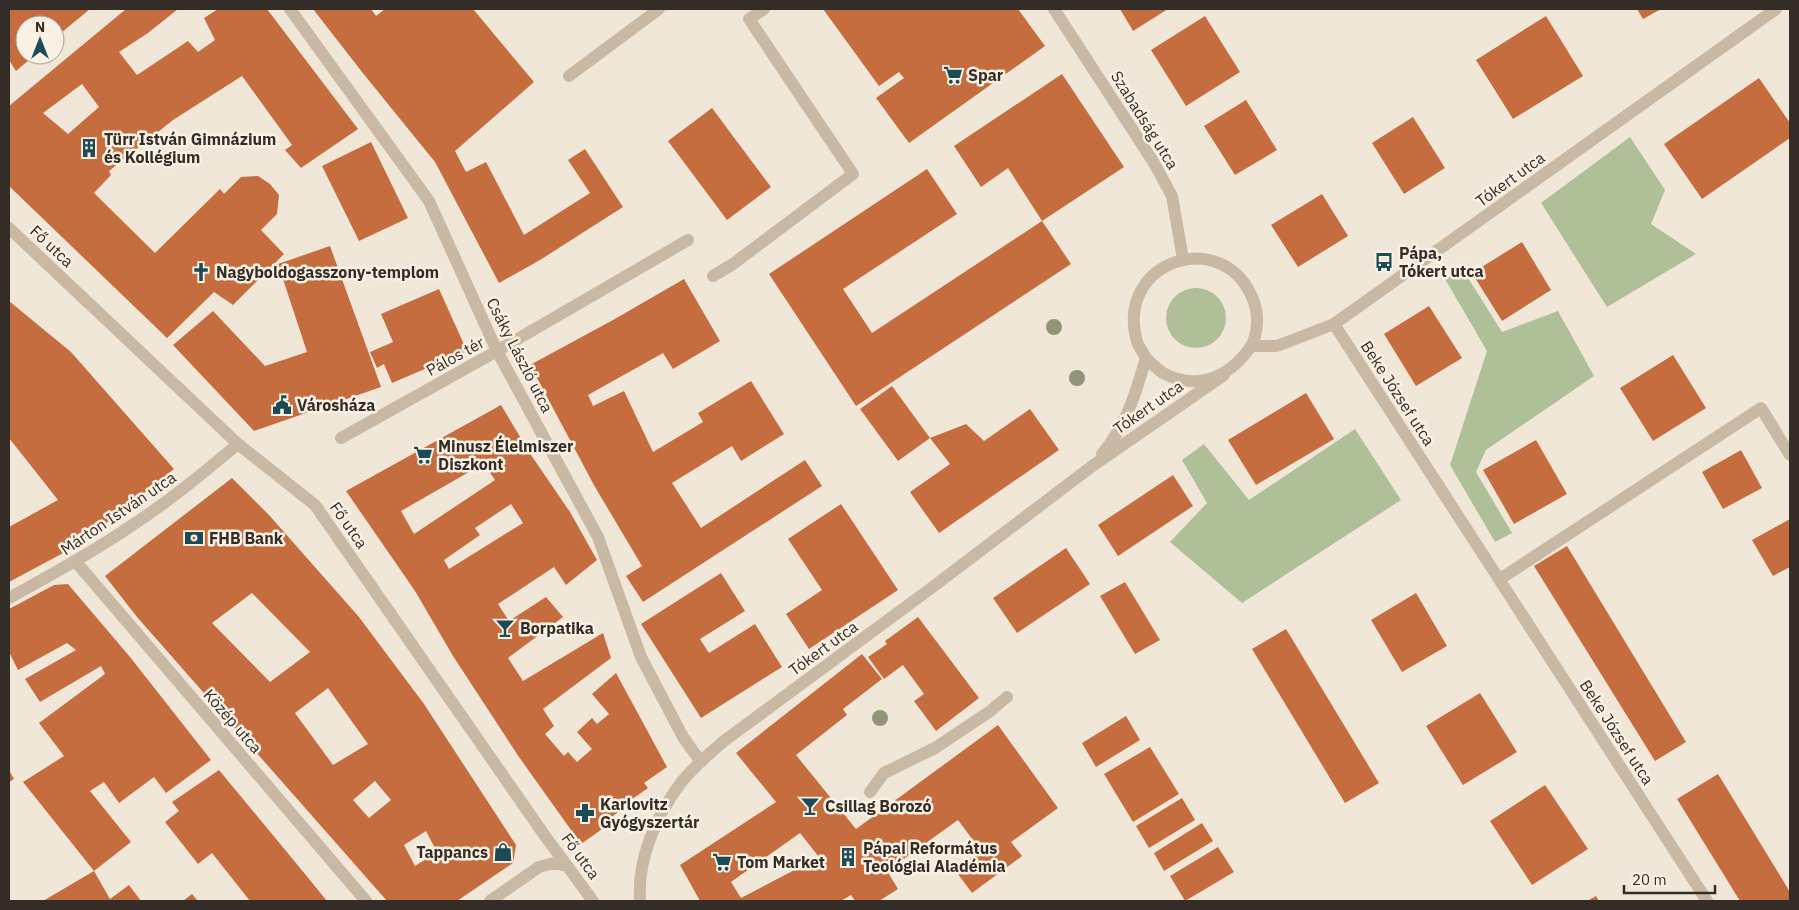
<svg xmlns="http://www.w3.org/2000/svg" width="1799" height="910" viewBox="0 0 1799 910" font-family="'IBM Plex Sans',sans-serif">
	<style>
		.green { fill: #afc098 }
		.building { fill: #c66d40; fill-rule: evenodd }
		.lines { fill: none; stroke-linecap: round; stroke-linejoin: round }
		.minor { stroke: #c9b8a4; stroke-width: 12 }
		.tree { fill: #909578 }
		.labels { text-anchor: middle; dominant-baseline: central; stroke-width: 5; stroke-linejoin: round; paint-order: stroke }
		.poi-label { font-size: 16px; font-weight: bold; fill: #342c26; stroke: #f9f1e4; text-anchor: start }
		.street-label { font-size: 16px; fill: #342c26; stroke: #f9f1e4 }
	</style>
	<rect width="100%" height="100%" fill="#f1e7d8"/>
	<path class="green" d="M1630,137L1665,190L1651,224L1696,254L1607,307L1541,203Z
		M1461,267L1502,332L1558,311L1594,376L1486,450L1476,472L1512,533L1495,542L1450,465L1487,351L1445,279Z
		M1166 318a30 30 0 1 1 60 0a30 30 0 1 1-60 0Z
		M1355,429L1401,500L1242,603L1170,542L1207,503L1182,460L1204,444L1249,500Z"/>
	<path class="building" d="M9,9H90L55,38V25H25V55H35L16,71L9,60Z
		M126,9H178L148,33L119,52L137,75L188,41L198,52L215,40L204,18L218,9H267L358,129L301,168L285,150L292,145L242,76L173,120L109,171L111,175L94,193L155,253L220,189L224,194L241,177L258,176L270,184L279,195L277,214L261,230L284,254L233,305L214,292L167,338L9,186V106ZM82,84L99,107L68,134L43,113Z
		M313,9H371L376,16L385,9H473L534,82L455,151L466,172L486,162L524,235L590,193L568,160L585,149L623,207L540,260L499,283L435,162L362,72Z
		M823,9H1018L1045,46L909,143L876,98L904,78L899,72L879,86Z
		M1120,9H1168L1133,31Z
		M1637,9H1661L1643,19Z
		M1205,16L1240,72L1186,106L1151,50Z
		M1546,16L1583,76L1513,119L1476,60Z
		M1062,74L1124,167L1042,221L1071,264L856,406L769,274L927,169L957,214L843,289L872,333L1042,221L1008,168L981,187L954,146Z
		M1759,78L1790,123V138L1702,199L1664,144Z
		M1246,100L1277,150L1235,175L1204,126Z
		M712,108L771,187L727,220L668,141Z
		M1413,117L1445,168L1404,194L1372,143Z
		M371,142L408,218L359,241L322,166Z
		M1322,194L1348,236L1298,267L1271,225Z
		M1522,242L1551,290L1502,321L1472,273Z
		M330,246L381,387L254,431L173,345L213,311L265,366L307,352L278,264Z
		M684,279L720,341L673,369L663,353L588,395L593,406L624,391L653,452L703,422L698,413L751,381L784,434L741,461L732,446L672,483L701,528L805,460L822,486L643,602L626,576L642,566L595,487L530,365L613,320Z
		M439,289L467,351L392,383L384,364L377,368L370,352L393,342L381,314Z
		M9,301L71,352L174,469L80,544L9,582V527L58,500L9,438Z
		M1429,306L1462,358L1416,386L1384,334Z
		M1673,355L1706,408L1653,441L1620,388Z
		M892,386L930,438L898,461L860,409Z
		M1306,393L1334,439L1256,485L1228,440Z
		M501,405L531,455L570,512L597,560L566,585L554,567L498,604L509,621L546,597L563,617L508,658L523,681L603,633L611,658L543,709L554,726L545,734L564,756L568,752L577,762L592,749L577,732L592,718L597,724L609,714L592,694L616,673L667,767L644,783L648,788L625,804L627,806L603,823L605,827L581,844L519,757L453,656L415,591L346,491ZM483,462L495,480L414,534L401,511L476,468ZM511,504L523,523L449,569L444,560L480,535L475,528Z
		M1030,409L1059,450L939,533L910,492L950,464L930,438L966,424L984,441Z
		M1536,440L1567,494L1514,524L1483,470Z
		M1741,450L1762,488L1723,509L1702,472Z
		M1173,475L1193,506L1118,556L1098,525Z
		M232,478L269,515L359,617L424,704L516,845L513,863L457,901H387L137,617L105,576ZM252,593L310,652L270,682L212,623ZM328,688L368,744L333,765L295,713ZM375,781L391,800L369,818L353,800ZM426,831L437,852L415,866L404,845Z
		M841,504L898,590L809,649L786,614L822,590L788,539Z
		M1790,519V567L1773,576L1752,540Z
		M1567,546L1686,742L1655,761L1534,566Z
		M1066,548L1090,584L1017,633L993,598Z
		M721,573L745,611L700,639L709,653L755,624L782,667L701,718L641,624Z
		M1125,582L1160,640L1135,654L1100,596Z
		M68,584L130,657L211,760L166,793L154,777L119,803L104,782L90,791L131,842L94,871L23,782L64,756L39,723L105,674L101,666L40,702L25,679L76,650L67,643L18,670L9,652V609L54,585Z
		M1416,593L1447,646L1402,672L1371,620Z
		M918,617L979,698L936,731L914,701L924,694L903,665L884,679L868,657L887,644L885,641Z
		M1286,629L1379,783L1345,803L1252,649Z
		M862,654L882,679L843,709L847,715L796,755L856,829L998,725L1058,808L1011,842L1022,856L972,893L955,870L981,851L958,820L887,871L898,889L879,901H855L851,895L841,901H700L680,865L776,802L736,753ZM800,833L819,857L741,898L731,882Z
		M1480,693L1517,752L1463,785L1426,726Z
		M1126,716L1140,740L1096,767L1082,743Z
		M1150,747L1179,794L1133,822L1104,774Z
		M9,770L14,779L9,782Z
		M219,770L305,874L327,901H250L212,853L198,864L165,822L179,811L172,802Z
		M1718,774L1790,892V901H1740L1677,799Z
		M1545,785L1588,849L1532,885L1490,821Z
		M1182,798L1195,820L1149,848L1136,826Z
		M1202,823L1213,841L1164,871L1154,853Z
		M1218,847L1234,872L1185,901L1170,876Z
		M94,871L110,899L129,885L141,901H43Z
		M192,894L198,901H183Z
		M1596,896L1599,901H1587Z"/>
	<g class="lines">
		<path class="minor" d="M290,9L429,201L497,351L598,537L641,657L683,737L701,762
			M1054,9L1154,163L1172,196L1183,259
			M569,76L659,9
			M9,228L238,444L315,505L545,836L593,901
			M713,276L733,264L853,174L749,19L764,9
			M1334,324L1707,901
			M1251,346H1277L1334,324L1776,9
			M341,438L497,351L688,240
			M1102,454C1127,424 1135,395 1146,358C1143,352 1137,345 1136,338C1117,259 1226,225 1254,302C1259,316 1258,337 1249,349C1228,378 1196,391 1163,373C1157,369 1151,363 1146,358
			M76,562L366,901
			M1500,579L1761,408L1790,455
			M9,598C49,576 90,554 128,528C167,503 202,474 238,444
			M870,792L884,773L935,748L989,712L1007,697
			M490,901L539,867L554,863L567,866
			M640,901C637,860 656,816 680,784C693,767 709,754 724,741L934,586L1091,467L1224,375"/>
	</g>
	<g class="tree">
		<circle cx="1054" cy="327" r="8"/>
		<circle cx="1077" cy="378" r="8"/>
		<circle cx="880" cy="718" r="8"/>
	</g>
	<defs>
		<g id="supermarket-bare" transform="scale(1.5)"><path d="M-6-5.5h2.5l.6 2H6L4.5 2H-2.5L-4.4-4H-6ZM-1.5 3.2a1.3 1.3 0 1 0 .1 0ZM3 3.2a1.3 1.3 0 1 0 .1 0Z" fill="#1b4c55" stroke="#f9f1e4" stroke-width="2.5" paint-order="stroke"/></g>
		<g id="building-bare" transform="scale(1.5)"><path d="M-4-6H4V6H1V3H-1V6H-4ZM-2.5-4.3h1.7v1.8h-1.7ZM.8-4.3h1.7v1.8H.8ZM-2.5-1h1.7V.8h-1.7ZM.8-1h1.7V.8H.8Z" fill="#1b4c55" stroke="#f9f1e4" stroke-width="2.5" paint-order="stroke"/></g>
		<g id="bus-bare" transform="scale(1.5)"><path d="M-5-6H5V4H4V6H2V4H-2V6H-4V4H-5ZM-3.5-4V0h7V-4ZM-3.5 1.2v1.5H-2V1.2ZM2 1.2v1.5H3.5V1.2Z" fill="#1b4c55" stroke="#f9f1e4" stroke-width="2.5" paint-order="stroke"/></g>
		<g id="church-bare" transform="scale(1.5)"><path d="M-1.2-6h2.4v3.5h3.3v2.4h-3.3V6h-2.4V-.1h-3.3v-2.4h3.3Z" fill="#1b4c55" stroke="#f9f1e4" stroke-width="2.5" paint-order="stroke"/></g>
		<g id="civic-bare" transform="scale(1.5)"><path d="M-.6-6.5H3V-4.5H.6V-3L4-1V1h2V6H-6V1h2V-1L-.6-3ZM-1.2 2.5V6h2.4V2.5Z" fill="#1b4c55" stroke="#f9f1e4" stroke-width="2.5" paint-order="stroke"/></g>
		<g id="bank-bare" transform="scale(1.5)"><path d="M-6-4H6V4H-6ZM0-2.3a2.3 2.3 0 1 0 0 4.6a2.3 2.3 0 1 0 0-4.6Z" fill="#1b4c55" stroke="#f9f1e4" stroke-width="2.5" paint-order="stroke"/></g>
		<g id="bar-bare" transform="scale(1.5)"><path d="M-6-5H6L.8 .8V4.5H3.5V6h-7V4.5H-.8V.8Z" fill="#1b4c55" stroke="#f9f1e4" stroke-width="2.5" paint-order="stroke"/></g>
		<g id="pharmacy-bare" transform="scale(1.5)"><path d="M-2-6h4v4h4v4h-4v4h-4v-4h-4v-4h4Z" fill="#1b4c55" stroke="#f9f1e4" stroke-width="2.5" paint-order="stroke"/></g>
		<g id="shop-bare" transform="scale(1.5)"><path d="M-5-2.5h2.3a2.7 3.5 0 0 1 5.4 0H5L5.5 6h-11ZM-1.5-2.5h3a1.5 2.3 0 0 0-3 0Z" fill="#1b4c55" stroke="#f9f1e4" stroke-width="2.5" paint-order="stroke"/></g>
	</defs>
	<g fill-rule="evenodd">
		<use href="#supermarket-bare" x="953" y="75"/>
		<use href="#building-bare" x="89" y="148"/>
		<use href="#bus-bare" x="1384" y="262"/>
		<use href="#church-bare" x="201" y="272"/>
		<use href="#civic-bare" x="282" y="405"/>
		<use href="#supermarket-bare" x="423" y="455"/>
		<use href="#bank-bare" x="194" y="538"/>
		<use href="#bar-bare" x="505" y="628"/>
		<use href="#bar-bare" x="810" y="806"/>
		<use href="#pharmacy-bare" x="585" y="813"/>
		<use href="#shop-bare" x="503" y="852"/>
		<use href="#building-bare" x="848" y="857"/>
		<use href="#supermarket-bare" x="722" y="862"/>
	</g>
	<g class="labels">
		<g class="poi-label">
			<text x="968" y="75">Spar</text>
			<text x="104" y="139">Türr István Gimnázium<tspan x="104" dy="18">és Kollégium</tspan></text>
			<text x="1399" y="253">Pápa,<tspan x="1399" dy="18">Tókert utca</tspan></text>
			<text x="216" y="272">Nagyboldogasszony-templom</text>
			<text x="297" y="405">Városháza</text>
			<text x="438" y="446">Minusz Élelmiszer<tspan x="438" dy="18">Diszkont</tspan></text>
			<text x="209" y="538">FHB Bank</text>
			<text x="520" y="628">Borpatika</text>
			<text x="600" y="804">Karlovitz<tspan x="600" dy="18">Gyógyszertár</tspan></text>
			<text x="825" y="806">Csillag Borozó</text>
			<text x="863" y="848">Pápai Református<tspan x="863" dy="18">Teológiai Aladémia</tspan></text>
			<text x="488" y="852" text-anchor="end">Tappancs</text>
			<text x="737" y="862">Tom Market</text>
		</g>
		<g class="street-label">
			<text transform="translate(1145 120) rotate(58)">Szabadság utca</text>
			<text transform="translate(1510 179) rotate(-36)">Tókert utca</text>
			<text transform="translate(52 246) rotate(43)">Fő utca</text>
			<text transform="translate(520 355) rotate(63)">Csáky László utca</text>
			<text transform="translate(455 356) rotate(-29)">Pálos tér</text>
			<text transform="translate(1398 393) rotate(57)">Beke József utca</text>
			<text transform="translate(1148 407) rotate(-35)">Tókert utca</text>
			<text transform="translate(118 513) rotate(-34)">Márton István utca</text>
			<text transform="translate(349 525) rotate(55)">Fő utca</text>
			<text transform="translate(823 648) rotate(-36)">Tókert utca</text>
			<text transform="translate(233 721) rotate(49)">Közép utca</text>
			<text transform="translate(1617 732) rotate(57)">Beke József utca</text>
			<text transform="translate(581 856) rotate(54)">Fő utca</text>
		</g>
	</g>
	<rect width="1799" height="910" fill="none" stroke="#342c26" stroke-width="20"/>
	<g transform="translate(40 40)"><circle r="24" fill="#f9f1e4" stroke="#aaa298"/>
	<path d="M0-4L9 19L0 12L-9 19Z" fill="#1b4c55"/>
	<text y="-8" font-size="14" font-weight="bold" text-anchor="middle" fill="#342c26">N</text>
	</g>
	<path d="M1624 885v8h91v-8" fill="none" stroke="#342c26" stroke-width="2.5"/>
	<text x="1632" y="885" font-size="15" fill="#342c26" stroke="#f9f1e4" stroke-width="4" paint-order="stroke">20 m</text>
</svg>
